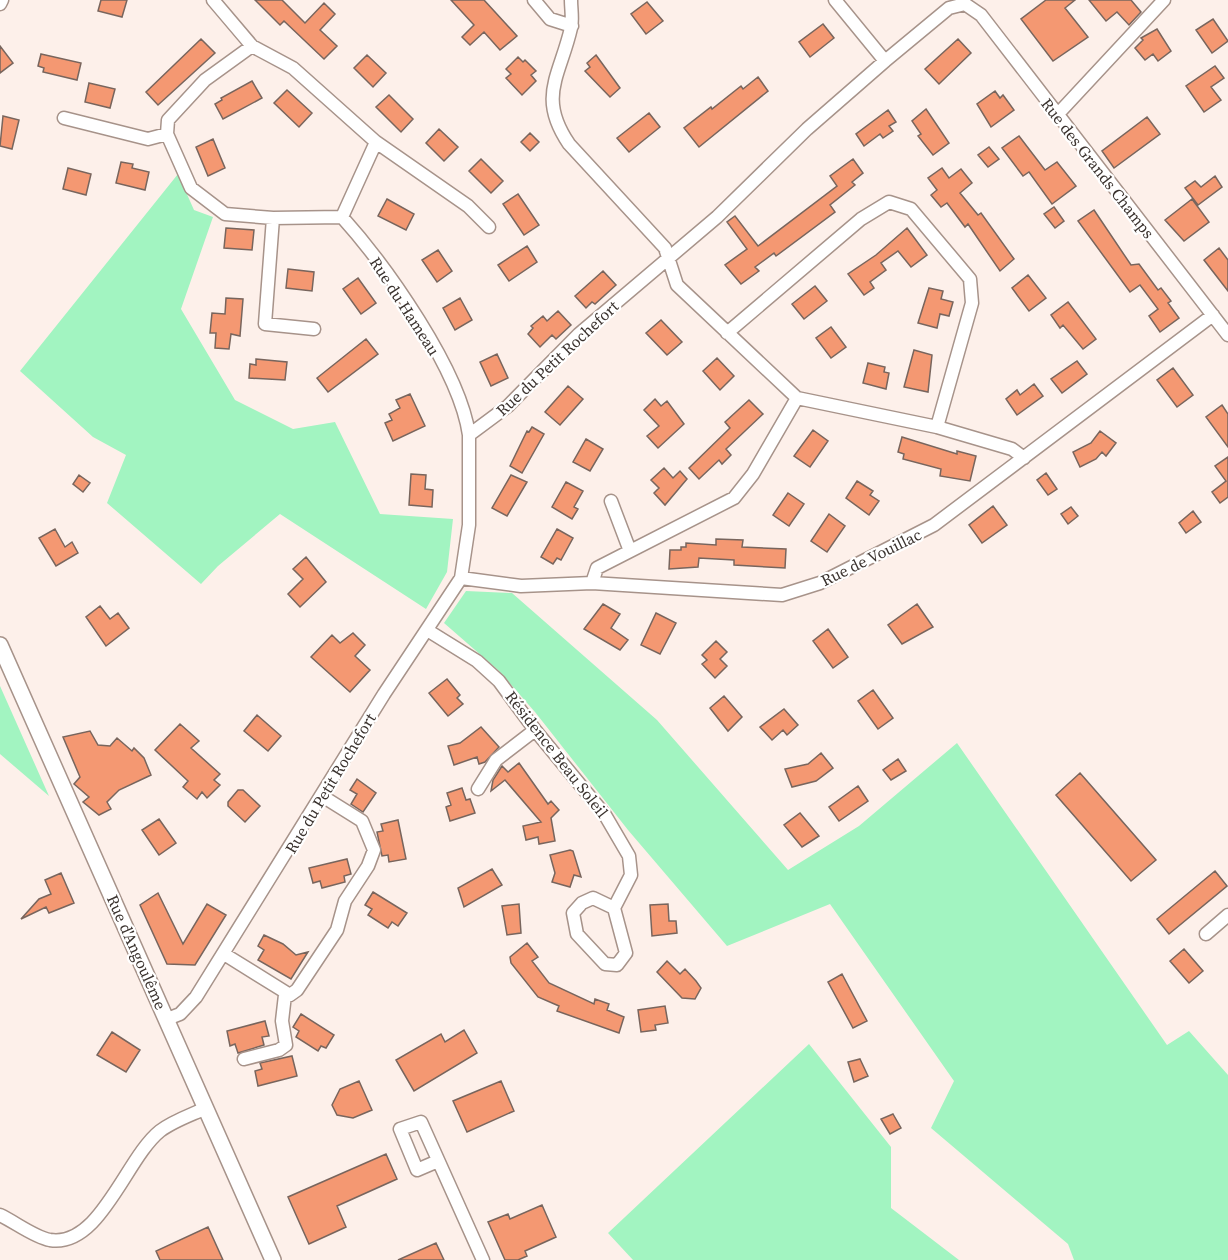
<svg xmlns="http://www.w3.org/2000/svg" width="1228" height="1260" viewBox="0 0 1228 1260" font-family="'Source Serif 4',serif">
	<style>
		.green { fill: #a2f4c1 }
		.building { fill: #f49872; stroke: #78655d; stroke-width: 1.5 }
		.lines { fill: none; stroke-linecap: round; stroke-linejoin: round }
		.minor-casing { stroke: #a7938a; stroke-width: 15 }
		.tertiary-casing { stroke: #a7938a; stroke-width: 18 }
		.minor { stroke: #fff; stroke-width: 12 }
		.tertiary { stroke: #fff; stroke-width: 15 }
		.labels { text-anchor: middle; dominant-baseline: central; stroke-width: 4.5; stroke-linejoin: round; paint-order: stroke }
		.street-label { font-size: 16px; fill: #3a322e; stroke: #fff }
	</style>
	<rect width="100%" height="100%" fill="#fdf0ea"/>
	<path class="green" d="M178,174L194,210L213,217L181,309L235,400L293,429L335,422L380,514L453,519L447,572L426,609L280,514L218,566L201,584L107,503L126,455L93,437L20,371Z
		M466,591L512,593L657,720L788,870L859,826L957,743L1167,1045L1189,1031L1228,1075V1260H1074L1068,1244L931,1128L954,1081L830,904L727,946L628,830L535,712L498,670L444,623Z
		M0,686L49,796L0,754Z
		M809,1044L891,1147V1208L959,1260H633L608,1233Z"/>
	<path class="building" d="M101,0H127L122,17L98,11Z
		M255,0H282L305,23L324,3L335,14L320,30L337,46L324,59L284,21L280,25Z
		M451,0H484L517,36L500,50L484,32L470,45L462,37L474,25Z
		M1046,0H1075L1065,8L1088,37L1053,61L1021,19Z
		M1089,0H1131L1141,12L1129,25L1117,12L1106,21Z
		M647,2L663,21L646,34L631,14Z
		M1213,19L1228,41L1212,53L1196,30Z
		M823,24L834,38L810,57L799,42Z
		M1157,29L1171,51L1158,61L1153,54L1145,60L1135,48L1143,40L1141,38Z
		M201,39L215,53L158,105L146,92Z
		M958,39L971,53L939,84L925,69Z
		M0,46L13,63L0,73Z
		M41,54L81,63L77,80L43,72L44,68L38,66Z
		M367,55L386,73L373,87L354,68Z
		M596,55L620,88L610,97L585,71L590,67L587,63Z
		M518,57L523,62L525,60L536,71L531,75L536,81L522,95L506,78L511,74L506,69Z
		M1215,66L1224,78L1211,87L1221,100L1204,112L1186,86Z
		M758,77L768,91L699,147L684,128L711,107L712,109L741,86L743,89Z
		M252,81L262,98L223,119L215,104L222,100L221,98Z
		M89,83L115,89L110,108L85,102Z
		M287,90L312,113L299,127L274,103Z
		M995,91L1000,98L1003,95L1014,110L991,127L977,104Z
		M389,95L413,119L401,132L376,107Z
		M926,109L949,143L933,155L918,136L921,134L912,121Z
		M888,110L896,122L889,126L893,131L883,138L880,134L864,146L856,134Z
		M649,113L660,127L629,152L617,138Z
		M3,116L19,120L12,149L0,146Z
		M1147,117L1160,134L1114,168L1102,151Z
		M439,129L458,147L444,161L426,143Z
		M530,133L539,142L530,151L521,142Z
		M1019,136L1045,170L1057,162L1076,186L1052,204L1029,172L1023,176L1002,148Z
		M213,139L225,168L208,176L196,147Z
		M989,147L999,159L988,167L978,155Z
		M481,159L503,181L491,193L469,171Z
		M853,159L863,173L852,182L855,185L830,205L835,212L776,256L774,253L755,267L759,271L741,284L725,265L747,249L727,222L735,216L758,246L837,186L830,176Z
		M121,162L133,164L132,168L149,172L145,190L116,183Z
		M68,168L91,174L86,195L63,189Z
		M942,168L949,178L961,169L972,183L960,193L978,215L981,213L1014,259L1000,271L968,224L965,227L947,203L941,207L931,195L937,190L928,178Z
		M1215,176L1222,187L1198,205L1185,188L1195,181L1201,187Z
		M518,194L539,225L524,235L503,204Z
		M387,199L414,214L406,230L378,216Z
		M1192,199L1209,222L1184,241L1165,220Z
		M1054,207L1064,221L1055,228L1044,214Z
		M1094,210L1131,265L1139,264L1158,290L1161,288L1171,301L1168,303L1179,318L1160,332L1149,316L1158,309L1140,285L1130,292L1078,221Z
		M226,228L254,230L252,250L224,248Z
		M907,228L927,255L911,267L898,251L881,263L886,270L870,282L874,288L864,295L848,274L876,255Z
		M527,246L537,262L509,281L498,265Z
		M1219,248L1228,260V291L1204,260Z
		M438,250L452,271L437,282L422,260Z
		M288,269L314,272L312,291L286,288Z
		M603,271L616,285L595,304L592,302L586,308L575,296Z
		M1028,275L1046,298L1029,311L1012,288Z
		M358,278L376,303L361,314L343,289Z
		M815,286L827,301L804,319L792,304Z
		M929,288L943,291L941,299L953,302L949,316L940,314L937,328L918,323Z
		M226,298L243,299L240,336L231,334L229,349L215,348L216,333H210L212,313L225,314Z
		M460,298L472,320L455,330L443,308Z
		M1068,302L1096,339L1083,349L1063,325L1060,328L1051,315Z
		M558,311L571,325L556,339L552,335L540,347L528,334L533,328L531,326L543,316L547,321Z
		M661,320L682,342L667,355L646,333Z
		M831,327L846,347L831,358L816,338Z
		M366,339L378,354L328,392L317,378Z
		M914,350L932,355L928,392L904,387Z
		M497,354L508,378L491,386L480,362Z
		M717,358L734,376L720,390L703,371Z
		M256,359L287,362L285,380L249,378L250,364L256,365Z
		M1077,361L1087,374L1062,393L1051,379Z
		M868,363L885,367L884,372L889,373L886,389L863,383Z
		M1173,368L1193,395L1177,407L1157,380Z
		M1034,384L1043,396L1017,415L1006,399L1017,390L1020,395Z
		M568,386L583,399L560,425L545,412Z
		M410,394L425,426L393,441L385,423L392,420L389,414L400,408L396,400Z
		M655,399L661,406L667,401L684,424L658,448L647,436L659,426L644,410Z
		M749,400L763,414L726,449L731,455L722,464L719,460L699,479L689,468L730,428L725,422Z
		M1222,405L1228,414V447L1206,417Z
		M532,427L544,434L522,473L510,466L527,431L529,432Z
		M813,430L828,441L810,467L794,456Z
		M1100,431L1116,443L1106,456L1102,452L1096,459L1080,467L1073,452L1091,443Z
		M902,437L957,454V451L976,456L970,481L940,476L941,469L903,459L904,454L898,452Z
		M586,439L603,449L590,471L573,462Z
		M1228,457V497L1220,503L1212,492L1226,481L1215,466Z
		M664,468L673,478L680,471L687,479L665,505L654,493L659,488L651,480Z
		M1046,473L1057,489L1048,495L1037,480Z
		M411,474L426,475L425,489L433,490L432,507L409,505Z
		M79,475L90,483L83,492L73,484Z
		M511,475L527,482L507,516L492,508Z
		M857,481L873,491L870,495L879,501L869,515L846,498Z
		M566,482L583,491L574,507L578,509L572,519L552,507Z
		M788,493L804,504L789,526L773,515Z
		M993,506L1007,525L982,543L969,525Z
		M1071,507L1078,516L1068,524L1061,514Z
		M1193,511L1201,522L1186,533L1179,523Z
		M829,514L845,526L827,552L811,541Z
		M55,529L65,547L72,542L78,553L56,566L39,538Z
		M557,529L573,538L561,560L557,558L553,564L541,557Z
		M716,539L743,540L742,547L786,549L785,568L734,565V560L699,558L698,567L669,569L670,550H681V547H686V543L716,545Z
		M306,557L326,582L300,607L288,594L303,579L293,569Z
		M603,604L620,614L611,628L628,640L620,650L584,629Z
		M917,604L933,627L902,644L888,625Z
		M100,606L110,619L118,613L129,628L106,646L86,617Z
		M656,613L676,623L660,654L641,645Z
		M828,629L848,657L833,668L813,641Z
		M353,633L365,645L355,656L370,670L350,692L311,657L332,635L340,643Z
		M716,641L727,652L720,659L727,666L715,678L702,664L707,660L702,655Z
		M447,679L460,695L457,698L463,704L448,716L429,693Z
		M873,690L893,718L878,729L858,701Z
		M724,696L742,717L728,731L710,708Z
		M784,709L798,725L787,735L783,730L772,740L760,727Z
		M257,715L281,736L268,751L244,731Z
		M180,724L199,741L191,748L220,774L214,780L220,785L207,798L202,792L197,799L183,787L188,781L155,750Z
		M481,727L499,747L485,762L479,764L477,757L454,765L448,746L460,743Z
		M90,731L98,745L110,746L117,738L132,751L134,748L144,758L151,775L119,790L107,802L111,809L99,815L83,802L89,797L74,784L80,777L63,737Z
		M821,753L833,768L816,781L792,787L785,769L808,764Z
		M898,759L906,771L891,780L883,770Z
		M519,763L548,804L551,801L559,810L551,818L555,841L539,844L538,837L526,840L523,826L541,822L505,780L491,791L493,780L502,766L508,772Z
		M1080,773L1156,860L1131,881L1056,795Z
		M357,779L376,793L363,812L351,804L357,794L350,790Z
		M858,786L868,801L839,821L829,807Z
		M462,788L466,800L470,799L475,813L450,821L446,807L451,805L447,793Z
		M238,790H243L260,806L245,822L228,806V802Z
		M800,813L819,836L802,847L784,825Z
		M159,819L176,843L159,855L142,830Z
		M398,820L406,859L389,862L388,855L382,856L377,832L383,831L381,824Z
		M570,850L573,851L581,877L574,875L570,887L552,882L555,873L550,855Z
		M347,859L351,874L344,876L345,882L322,888L320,881L313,883L309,868Z
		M492,869L502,885L464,907L458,888Z
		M1215,871L1227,886L1169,934L1157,919Z
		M61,873L74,903L49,913L46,907L21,919L39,899L51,894L45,880Z
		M373,892L407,913L398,926L392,922L388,928L368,915L372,909L365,905Z
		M158,893L183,944L207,904L226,915L195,965L167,964L140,905Z
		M519,904L521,933L507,935L502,906Z
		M668,904L669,921H676L677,933L652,936L650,905Z
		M264,935L283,944L296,955L308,952L291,979L258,960L264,950L258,946Z
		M527,943L538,957L532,961L549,983L594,1004L595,999L609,1004L607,1010L624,1017L619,1033L557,1011L559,1006L538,997L511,963L510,957Z
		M1184,949L1203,971L1189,983L1170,961Z
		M667,961L680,974L685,969L696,981L701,988L695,999L682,998L657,972Z
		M842,974L867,1021L853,1028L828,982Z
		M665,1006L668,1023L655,1025L656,1030L641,1032L638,1010Z
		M301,1014L334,1035L326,1048L321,1046L318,1051L296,1037L299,1031L293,1027Z
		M265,1021L269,1036L262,1037L264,1045L238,1053L235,1044L230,1046L227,1031Z
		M464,1030L477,1053L414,1091L396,1060L441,1034L445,1042Z
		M112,1032L140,1050L126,1072L97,1055Z
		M292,1056L297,1076L258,1086L255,1071L262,1069L260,1063Z
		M860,1059L868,1076L854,1082L848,1062Z
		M359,1081L372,1110L353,1118L337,1115L332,1105L340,1089Z
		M501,1081L514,1111L467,1132L453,1101Z
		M893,1114L901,1128L890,1134L881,1119Z
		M386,1154L397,1179L337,1206L346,1227L309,1244L288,1197Z
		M542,1205L556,1237L525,1251L527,1256L518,1260H505L488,1222L508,1214L510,1219Z
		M208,1227L223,1260H160L156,1251Z
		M436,1243L444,1260H398Z"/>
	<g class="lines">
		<g class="minor-casing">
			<path id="minor" d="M213,0L252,46L293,68L376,142L468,206L489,227
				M534,0L550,19L572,26
				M571,0C571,9 573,20 571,28C560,76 537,97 569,144L665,248L677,285L797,398L753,474L734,498L597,568L592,583
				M835,0L885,61
				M0,4L2,0
				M965,4L981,15L1228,335
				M252,46L205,80L168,120L167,134L191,188L225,214L273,218L342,217
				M1057,115L1164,0
				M64,118L148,139L167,134
				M376,142L342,217C386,266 460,370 469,435
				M273,218L265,324L314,329
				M727,333L861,219L889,202L911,209L970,279L972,303L937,427L797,398
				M937,427L1012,449L1024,458
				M611,501L630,551
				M461,578L521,586L592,583L782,595L820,583L934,525L1213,315
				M427,630L477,661L499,681L535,730L605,815L629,856L631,875L614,908L626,953L617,965L605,964L577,934L573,913L582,903L593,898L614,908
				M478,789L496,760L535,730
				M1206,934L1228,915
				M224,954L290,995L297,990L337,930L345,901L368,866L374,850L362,821L322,796
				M167,1019L180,1014L196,997L384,694L461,578L469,525V435L508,406L579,334L717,217L807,129L885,61L949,8L965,4
				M244,1059L279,1050L286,1045L282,1021L285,995
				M438,1161L417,1170L400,1129L421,1122L483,1260
				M0,1215C15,1222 34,1237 50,1240C100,1248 126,1158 160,1131C173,1121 191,1115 206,1108"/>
		</g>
		<g class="tertiary-casing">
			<path id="tertiary" d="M0,645L273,1260"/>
		</g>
		<use href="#minor" class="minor"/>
		<use href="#tertiary" class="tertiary"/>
	</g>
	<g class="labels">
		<g class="street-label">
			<text transform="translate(1098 168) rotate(52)">Rue des Grands Champs</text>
			<text transform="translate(405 306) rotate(57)">Rue du Hameau</text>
			<text transform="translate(557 358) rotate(-43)">Rue du Petit Rochefort</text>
			<text transform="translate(871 557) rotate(-26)">Rue de Vouillac</text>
			<text transform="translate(557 754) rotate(52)">Résidence Beau Soleil</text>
			<text transform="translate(330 783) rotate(-59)">Rue du Petit Rochefort</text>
			<text transform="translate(137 952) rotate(66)">Rue d'Angoulême</text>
		</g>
	</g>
</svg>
